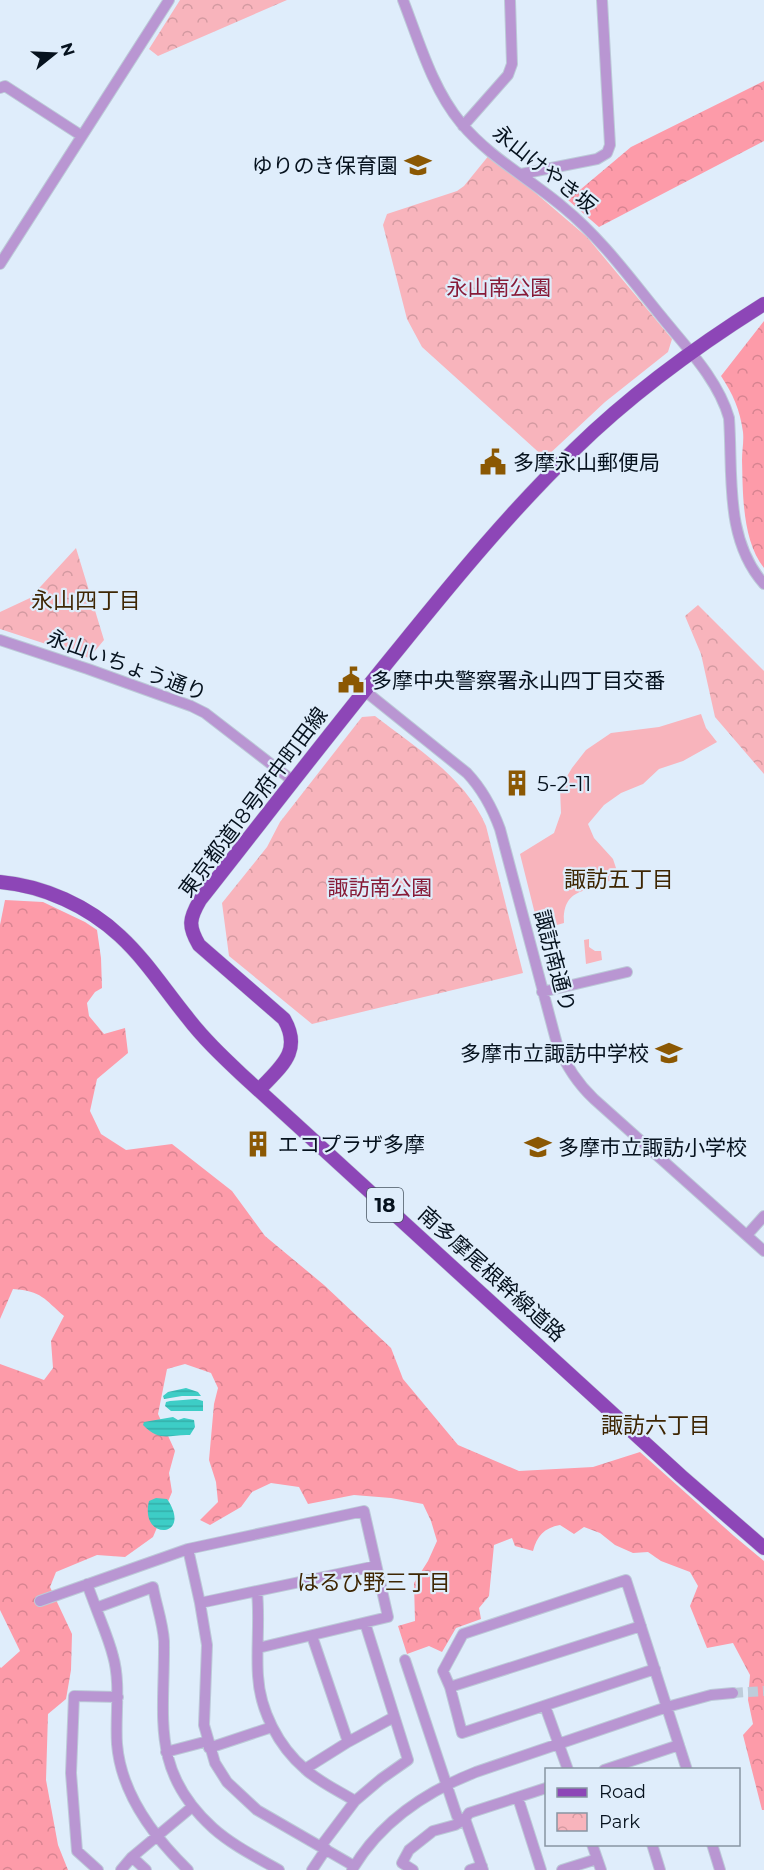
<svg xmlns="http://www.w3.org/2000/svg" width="764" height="1870" viewBox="0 0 764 1870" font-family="Montserrat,'Noto Sans JP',sans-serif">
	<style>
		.grass { fill: #f8b4bc }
		.forest { fill: url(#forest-crowns) }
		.park { fill: url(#park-crowns) }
		.water { fill: url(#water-rules) }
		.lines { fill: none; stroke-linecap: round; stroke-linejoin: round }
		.minor-tunnel { stroke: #beccda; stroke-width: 10; stroke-dasharray: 10 5; stroke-linecap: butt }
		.minor-casing { stroke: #bccad8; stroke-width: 12 }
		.major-casing { stroke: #bccad8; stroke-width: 15 }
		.minor { stroke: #b996d2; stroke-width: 10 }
		.major { stroke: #8d46b7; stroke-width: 14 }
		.labels { text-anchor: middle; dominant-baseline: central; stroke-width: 4.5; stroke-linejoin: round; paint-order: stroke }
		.shield { fill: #dfedfb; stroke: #475460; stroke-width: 1.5 }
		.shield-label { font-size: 20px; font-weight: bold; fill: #06121e }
		.poi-label { font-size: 21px; fill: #06121e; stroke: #dfedfb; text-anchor: start }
		.street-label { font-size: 21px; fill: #06121e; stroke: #dfedfb }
		.park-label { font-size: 21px; fill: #871b38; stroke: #dfedfb }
		.neighbourhood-label { font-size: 22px; fill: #3e2603; stroke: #dfedfb }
	</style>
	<defs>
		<pattern id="forest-crowns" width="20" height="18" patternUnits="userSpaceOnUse" patternTransform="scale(1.5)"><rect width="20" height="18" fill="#fd9ba9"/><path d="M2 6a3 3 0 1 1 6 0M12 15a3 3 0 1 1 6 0" fill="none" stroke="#d78491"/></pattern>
		<pattern id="park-crowns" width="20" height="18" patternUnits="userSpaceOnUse" patternTransform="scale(1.5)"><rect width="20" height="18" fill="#f8b4bc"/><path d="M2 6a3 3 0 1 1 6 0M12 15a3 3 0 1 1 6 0" fill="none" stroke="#d39aa1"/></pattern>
		<pattern id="water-rules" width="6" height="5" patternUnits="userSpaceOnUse" patternTransform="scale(1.5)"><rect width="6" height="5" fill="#3dcdc6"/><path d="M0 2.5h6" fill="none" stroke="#34afaa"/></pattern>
	</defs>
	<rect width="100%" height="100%" fill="#dfedfb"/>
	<path class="grass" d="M701,714L706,728L717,742L683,761L659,769L643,784L621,793L604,805L588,824L594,838L613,859L618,874C597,896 562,881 564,923L539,930L520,854L554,833L561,813L560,788L572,768L586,750L611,733L659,727Z
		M589,939V947L595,951H601L602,960L586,964L584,940Z"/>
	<path class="forest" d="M764,81V141L599,227L568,200L631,147Z
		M764,321V568C742,540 743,494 742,460C742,451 744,441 743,432C740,410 733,394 721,376Z
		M5,900L43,902L85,922L97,930L101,958L102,988L95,992L87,1003L89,1016L104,1034L125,1028L128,1053L97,1079L90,1111L101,1134L126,1150L172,1144L232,1191L265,1236L324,1285L391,1348L403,1379L458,1445L519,1471L593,1467L640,1452L734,1536L764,1561V1810H762L743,1735L753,1724L748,1700L750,1675L733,1643L707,1648L690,1606L698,1586L690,1572L661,1561L648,1552L633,1553L615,1545L600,1533L584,1527L574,1534L560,1525C544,1528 537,1536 533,1551L515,1546L512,1538L494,1545L489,1596L479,1608L481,1619L456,1628L442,1652L429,1646L407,1654L398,1626L415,1621L414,1583L428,1561L437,1541L431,1521L423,1504L391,1498L354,1495L308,1504L299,1487L271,1483L252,1492L241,1507L210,1525L200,1520L218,1502L216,1482L209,1460L214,1404L218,1388L211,1373L185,1364L167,1369L158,1414L175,1451L169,1473L172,1492L153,1537L125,1557L97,1555L56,1572L50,1587L72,1634L71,1670L66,1699L48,1714L46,1780L58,1845L68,1870H0V1667L1,1668L20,1651L0,1610V1364L44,1380L53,1368L51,1341L64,1316C44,1299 42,1291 13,1289L0,1319V925Z"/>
	<path class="park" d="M180,0H287L158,56L149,49Z
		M490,154L587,237L672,339L668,352L605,402L545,458L422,347L407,319L383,225L387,214L457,191L464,186Z
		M76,548L104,640L89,658L0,629V612L30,598Z
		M698,605L764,671V774L715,717L701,654L685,616Z
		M375,716C416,748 465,777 486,826L523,973L312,1024L229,956L222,903L267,847L280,822L362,717Z"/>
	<path class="water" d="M186,1388L198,1392L201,1396H182L164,1399L163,1396L168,1392Z
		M196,1399L203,1401V1411H171L165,1406L166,1402L170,1401Z
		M173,1417L178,1420L184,1418L194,1420L195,1427L190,1435C169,1434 161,1443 143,1425L144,1422Z
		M156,1498L167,1499C194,1538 139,1542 149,1501Z"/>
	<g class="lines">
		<path class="minor-tunnel" d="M733,1693L764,1691"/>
		<g class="minor-casing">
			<path id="minor" d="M403,0C419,41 432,88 461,123C489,157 530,179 563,207C601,238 630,278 661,316C685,346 718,379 729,418C733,474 724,539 764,584
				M0,88L5,86L82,136
				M463,126L508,75L512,64L510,0
				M521,174L597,159L607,153L610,145L602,0
				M0,264L169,0
				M0,640L88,669L191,706L205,713L293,781
				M365,691L467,773C483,790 492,807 500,829L557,1044C566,1066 577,1083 594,1099L764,1251
				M542,992L627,972
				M747,1235L764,1216
				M188,1549L200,1603
				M87,1584L96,1608
				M257,1592C260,1620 256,1648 258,1676C260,1710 278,1746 305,1769C319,1782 339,1791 355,1801
				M40,1601L188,1549L364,1511L388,1617L258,1648
				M312,1636L348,1742
				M405,1660L457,1816L461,1820
				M655,1669L462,1733L450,1687L443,1671L463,1634L626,1580L687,1770
				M450,1687L641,1626
				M545,1706L568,1770
				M209,1748L272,1727
				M166,1752L208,1741
				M305,1769L348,1742L394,1717
				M604,1770L679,1745
				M518,1798L541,1870
				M592,1844L601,1870
				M652,1844L660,1870
				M712,1844L720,1870
				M321,1846L355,1801L381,1779L408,1760L365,1623
				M132,1857L146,1870
				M354,1866L257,1810L227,1782L215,1763L204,1725L207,1645L200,1603L376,1566
				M98,1870L77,1851L71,1773L74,1696L118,1697
				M121,1870L132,1857L192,1807
				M188,1870C154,1837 121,1793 117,1744C115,1715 121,1684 113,1656C109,1640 102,1624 96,1608L153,1587C156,1604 163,1623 164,1641C165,1716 149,1770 213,1828C232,1845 256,1857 279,1870
				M312,1870L326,1849
				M352,1870C380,1822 425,1792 476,1772L667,1707L711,1695L733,1693
				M413,1870L402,1863L409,1850L433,1831L455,1825L465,1819
				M470,1870L482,1866
				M483,1870L465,1819L469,1813L546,1788
				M562,1870L597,1859"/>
		</g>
		<g class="major-casing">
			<path id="major" d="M0,882C44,886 88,906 120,936C146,960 165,990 187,1017C203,1038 222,1056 241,1074L681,1476L764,1548
				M259,1090C280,1067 303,1052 284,1019L199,945C188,926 189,919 200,900C267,815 332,730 400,647C455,579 511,511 574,450C631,394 697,346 764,304"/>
		</g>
		<use href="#minor" class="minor"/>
		<use href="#major" class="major"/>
	</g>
	<defs>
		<g id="school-bare" transform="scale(2.07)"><path d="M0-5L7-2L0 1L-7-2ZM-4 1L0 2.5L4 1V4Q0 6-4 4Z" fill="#8b5803" stroke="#dfedfb" stroke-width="2.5" paint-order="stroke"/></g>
		<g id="civic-bare" transform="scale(2.07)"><path d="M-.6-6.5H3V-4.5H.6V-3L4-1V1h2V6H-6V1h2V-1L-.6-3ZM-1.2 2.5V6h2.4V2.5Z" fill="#8b5803" stroke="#dfedfb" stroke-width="2.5" paint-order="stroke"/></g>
		<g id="building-bare" transform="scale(2.07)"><path d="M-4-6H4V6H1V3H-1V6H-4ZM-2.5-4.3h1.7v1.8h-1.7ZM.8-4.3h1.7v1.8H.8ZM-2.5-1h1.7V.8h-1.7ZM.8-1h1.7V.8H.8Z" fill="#8b5803" stroke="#dfedfb" stroke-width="2.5" paint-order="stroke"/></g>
	</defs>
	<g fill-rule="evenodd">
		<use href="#school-bare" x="418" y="165"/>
		<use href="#civic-bare" x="493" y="462"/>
		<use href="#civic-bare" x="351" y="680"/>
		<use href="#building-bare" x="517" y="783"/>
		<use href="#school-bare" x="669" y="1053"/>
		<use href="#building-bare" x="258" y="1144"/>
		<use href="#school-bare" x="538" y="1147"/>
	</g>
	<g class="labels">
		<rect class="shield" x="367" y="1188" width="36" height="34" rx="4.5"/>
		<g class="shield-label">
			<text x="385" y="1205">18</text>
		</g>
		<g class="poi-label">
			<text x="398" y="165" text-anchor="end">ゆりのき保育園</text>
			<text x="513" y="462">多摩永山郵便局</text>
			<text x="371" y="680">多摩中央警察署永山四丁目交番</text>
			<text x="537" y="783">5-2-11</text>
			<text x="649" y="1053" text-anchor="end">多摩市立諏訪中学校</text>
			<text x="278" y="1144">エコプラザ多摩</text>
			<text x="558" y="1147">多摩市立諏訪小学校</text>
		</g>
		<g class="street-label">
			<text transform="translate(545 169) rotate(39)">永山けやき坂</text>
			<text transform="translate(127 665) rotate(20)">永山いちょう通り</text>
			<text transform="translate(253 802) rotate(-53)">東京都道18号府中町田線</text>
			<text transform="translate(555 961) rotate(75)">諏訪南通り</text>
			<text transform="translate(492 1274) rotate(42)">南多摩尾根幹線道路</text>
		</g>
		<g class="park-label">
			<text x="499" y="287">永山南公園</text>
			<text x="380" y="887">諏訪南公園</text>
		</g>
		<g class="neighbourhood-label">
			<text x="86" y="600">永山四丁目</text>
			<text x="619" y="879">諏訪五丁目</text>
			<text x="656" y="1425">諏訪六丁目</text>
			<text x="374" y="1582">はるひ野三丁目</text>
		</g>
	</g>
	<rect x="545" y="1768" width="195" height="78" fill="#dfedfb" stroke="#8895a3" stroke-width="1.5"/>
	<rect x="557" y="1788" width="30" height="9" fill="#8d46b7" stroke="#8895a3" stroke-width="1.5"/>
	<text x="599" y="1798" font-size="18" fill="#06121e">Road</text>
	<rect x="557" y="1813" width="30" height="18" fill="url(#park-crowns)" stroke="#8895a3" stroke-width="1.5"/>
	<text x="599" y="1828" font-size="18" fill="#06121e">Park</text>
	<g transform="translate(54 54) rotate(72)" stroke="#dfedfb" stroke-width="4.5" paint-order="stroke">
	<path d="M0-4.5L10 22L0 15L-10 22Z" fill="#06121e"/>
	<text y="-9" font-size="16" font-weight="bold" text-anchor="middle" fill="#06121e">N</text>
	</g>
</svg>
